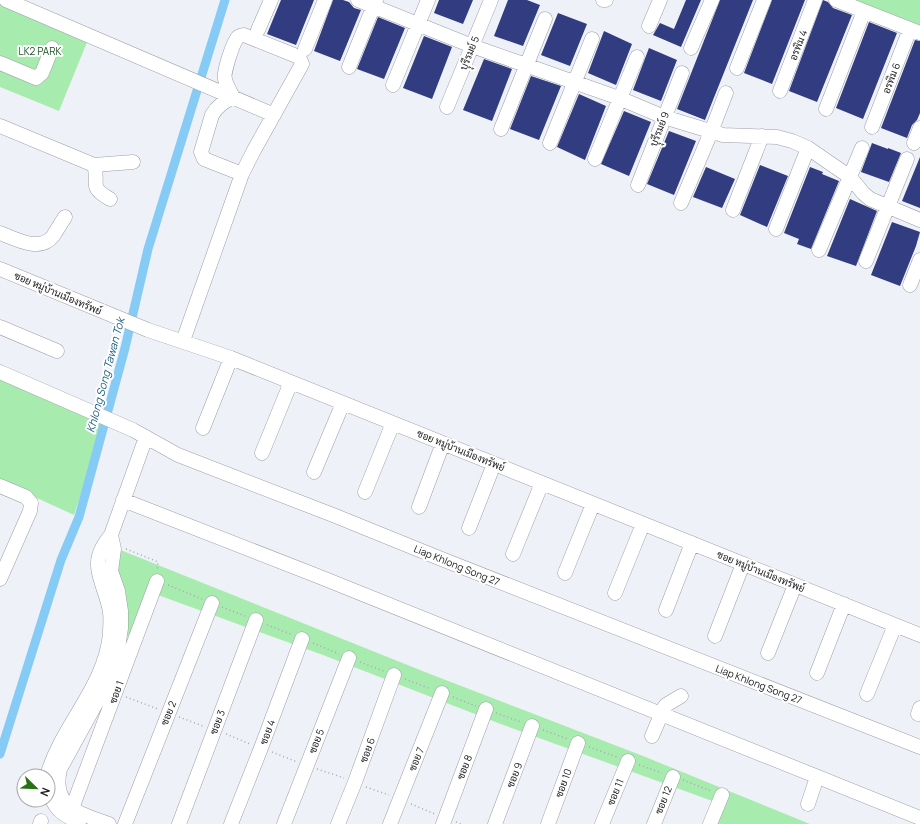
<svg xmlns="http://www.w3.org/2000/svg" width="920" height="824" viewBox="0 0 920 824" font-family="Manrope,Sarabun,sans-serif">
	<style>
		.green { fill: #a8ebaf }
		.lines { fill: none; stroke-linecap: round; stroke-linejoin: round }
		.canal { stroke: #86cbf6; stroke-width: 9 }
		.building { fill: #313c81 }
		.minor-casing { stroke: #9d9fa6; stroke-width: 15 }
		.path { stroke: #a6a7ad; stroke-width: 1.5; stroke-dasharray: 1 3; stroke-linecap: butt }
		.minor { stroke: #fff; stroke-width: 14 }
		.labels { text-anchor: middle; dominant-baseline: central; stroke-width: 4; stroke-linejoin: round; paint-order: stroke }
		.street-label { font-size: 10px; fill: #212124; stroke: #fefefe }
		.park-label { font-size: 10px; fill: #1c4f26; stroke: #fefefe }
		.water-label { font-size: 11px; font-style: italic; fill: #1b5f82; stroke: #fefefe }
	</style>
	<rect width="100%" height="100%" fill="#eff1f8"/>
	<path class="green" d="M0,0C31,8 64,14 92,30L59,111L0,87Z
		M837,0H920V32Z
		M0,374L106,417L74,515L0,481Z
		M118,549L430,674L643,756L810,824H706L715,802L498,723L323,655L158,595L133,633L125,637L114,570Z"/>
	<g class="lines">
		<path class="canal" d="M0,754L61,560L79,517L125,348L148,249L225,0"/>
	</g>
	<path class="building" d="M281,0H314L296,45L267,34Z
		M333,0H343L349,2L354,8L361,10L340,61L314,51Z
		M439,0H473L463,24L434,13Z
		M508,0H527L540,5L523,46L494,36Z
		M686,0H701L681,47L653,35L660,23L674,29Z
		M720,0H753L705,120L677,109Z
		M772,0H805L772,84L744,73Z
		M823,0L828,2L833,8L852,15L817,102L789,91Z
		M558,13L587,24L570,66L541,55Z
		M378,17L405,28L384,79L357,69Z
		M869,22L897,33L863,119L836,108Z
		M604,31L632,44L616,85L588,73Z
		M424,36L452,47L432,99L403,88Z
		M915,40L920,41V113L917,120L912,125L907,138L881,128Z
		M649,48L677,60L661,101L633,90Z
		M484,59L512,69L492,121L463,110Z
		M531,76L561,86L539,140L510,129Z
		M579,94L606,106L585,160L557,147Z
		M624,111L651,122L629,176L601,164Z
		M669,131L696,141L674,195L647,184Z
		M872,143L888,149V148L901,153L889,182L861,172Z
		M920,157V208L902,201Z
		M760,165L788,176L767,227L740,215Z
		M706,167L735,179L722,208L693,197Z
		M810,167L823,172L822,174L839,181L811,249L797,244L799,239L784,233Z
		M850,199L877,211L856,266L827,256Z
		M892,222L920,232L916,246L900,286L871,275Z"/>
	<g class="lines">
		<g class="minor-casing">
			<path id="minor" d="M6,0L274,115
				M358,0L472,46L619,98L664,117L723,135L777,137L792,141L808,148L850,177L863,193L870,199L920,220
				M603,0H606
				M836,0L920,33
				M649,26L660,0
				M258,30L271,0
				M691,48L712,0
				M305,49L325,0
				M0,63L36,78L42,73L52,48
				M349,67L376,0
				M737,68L764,0
				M393,85L428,0
				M780,91L815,0
				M447,107L491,0
				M826,109L864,11
				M0,126L94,165C100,184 87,186 110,199
				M872,127L910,29
				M501,129L545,19
				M550,143L592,39
				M914,143L920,128
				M595,159L637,57
				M94,165L133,162
				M638,185L682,73
				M681,203L711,132L726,93
				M733,210L762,136
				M776,229L808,148
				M0,233C16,239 40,253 53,236C57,230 61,223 65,217
				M819,250L862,148
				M866,261L907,159
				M0,269L148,330L231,358L920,635
				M910,285L920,260
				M0,327L57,351
				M183,341L242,174L253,152L302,64L299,57L244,35C241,35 241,35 238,37C233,42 223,73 225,79C226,85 230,91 233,97C224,102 217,106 212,115L201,152L204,159L242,174
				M0,372L133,430L178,455L333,515L439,558L920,747
				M203,428L231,358
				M262,453L291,382
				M314,472L343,403
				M0,486L26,497L31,503L30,511L0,579
				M365,492L393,423
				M123,500L315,575L920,818
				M419,507L443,443
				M469,528L494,464
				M513,554L542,483
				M565,573L593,504
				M615,593L643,524
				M666,610L692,543
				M715,636L743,564
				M768,653L795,585
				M817,673L844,604
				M867,694L895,625
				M918,714L920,708
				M652,736L664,708L666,705L681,696
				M47,776C61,726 105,687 110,634C110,627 111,619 110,612C108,595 94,572 99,556C101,548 106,541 111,535L146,437
				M48,789C54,808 60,814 79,822
				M74,803L157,581
				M808,804L817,777
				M40,824L41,821
				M109,824C80,813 51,808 60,769L104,689L118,649L121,628V611L118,591L111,571L114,549L111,535
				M125,824L212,603
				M179,824L256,620
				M231,824L261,748L302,639
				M284,824L349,658
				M338,824L355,782L394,675
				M390,824L442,693
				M443,824L486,709
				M495,824L532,726
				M548,824L578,743
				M602,824L628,761
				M654,824L673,777
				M710,824L722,795"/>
		</g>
		<path class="path" d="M126,549L158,562L157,570
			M168,585L202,599
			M222,607L245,616
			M267,625L291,634
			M313,643L339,654
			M360,662L384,671
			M405,679L431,689
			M126,697L158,709
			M453,697L476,706
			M496,713L521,722
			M179,717L203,726
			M543,730L568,739
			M226,734L250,744
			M589,747L617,757
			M272,752L297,762
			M639,765L662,773
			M317,769L344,778
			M683,780L711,791
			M366,787L389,795
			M411,804L435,814
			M456,822L461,824"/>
		<use href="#minor" class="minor"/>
	</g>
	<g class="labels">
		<g class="street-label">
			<text transform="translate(798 45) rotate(-69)">อรพิม 4</text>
			<text transform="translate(469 53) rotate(-68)">บุุรีรมย์ 5</text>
			<text transform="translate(891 78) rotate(-69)">อรพิม 6</text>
			<text transform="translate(659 129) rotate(-69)">บุุรีรมย์ 9</text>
			<text transform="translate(58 293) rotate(23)">ซอย หมู่บ้านเมืองทรัพย์</text>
			<text transform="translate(461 450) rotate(22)">ซอย หมู่บ้านเมืองทรัพย์</text>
			<text transform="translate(457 565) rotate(22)">Liap Khlong Song 27</text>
			<text transform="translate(761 571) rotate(22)">ซอย หมู่บ้านเมืองทรัพย์</text>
			<text transform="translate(759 684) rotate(21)">Liap Khlong Song 27</text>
			<text transform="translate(116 692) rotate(-70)">ซอย 1</text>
			<text transform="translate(168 713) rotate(-68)">ซอย 2</text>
			<text transform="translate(217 722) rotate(-69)">ซอย 3</text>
			<text transform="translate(267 732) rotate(-70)">ซอย 4</text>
			<text transform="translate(316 741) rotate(-69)">ซอย 5</text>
			<text transform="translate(367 750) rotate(-70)">ซอย 6</text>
			<text transform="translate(416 759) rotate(-68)">ซอย 7</text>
			<text transform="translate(464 767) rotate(-69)">ซอย 8</text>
			<text transform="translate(514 775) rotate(-69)">ซอย 9</text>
			<text transform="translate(563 783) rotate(-70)">ซอย 10</text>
			<text transform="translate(615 792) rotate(-68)">ซอย 11</text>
			<text transform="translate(663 800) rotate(-68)">ซอย 12</text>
		</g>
		<g class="park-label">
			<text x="40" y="51">LK2 PARK</text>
		</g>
		<g class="water-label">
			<text transform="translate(105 375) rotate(-75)">Khlong Song Tawan Tok</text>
		</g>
	</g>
	<g transform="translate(36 788) rotate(113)"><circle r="19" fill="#fefefe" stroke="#a6a6a7"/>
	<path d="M0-3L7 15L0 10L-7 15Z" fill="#277112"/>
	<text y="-6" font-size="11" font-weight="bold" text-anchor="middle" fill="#212124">N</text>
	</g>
</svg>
